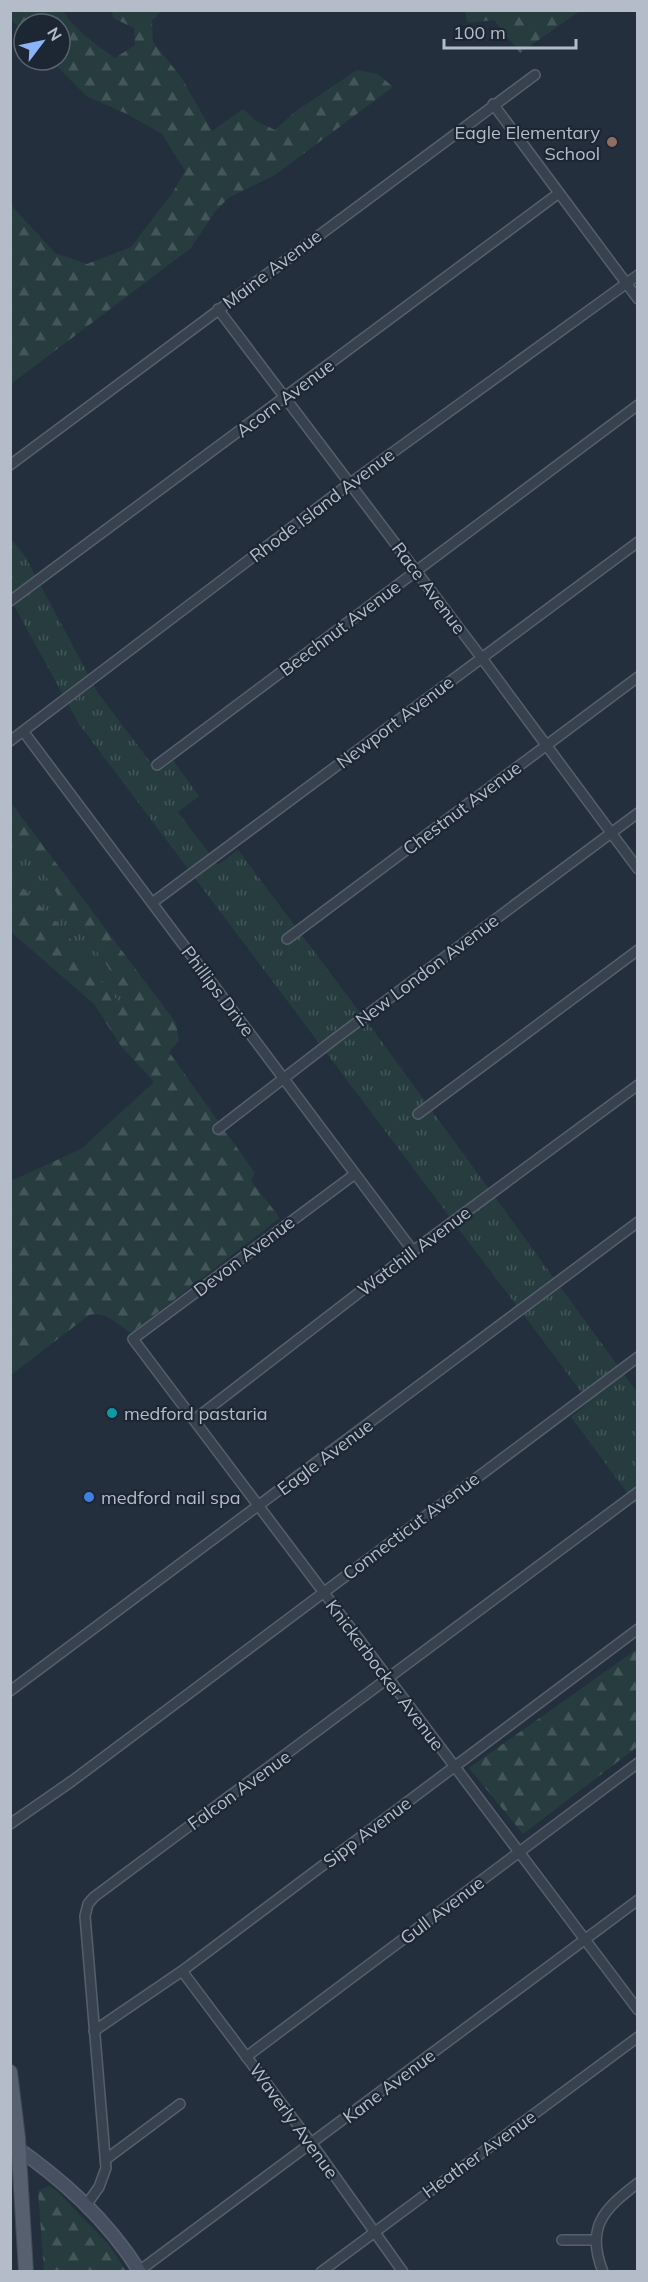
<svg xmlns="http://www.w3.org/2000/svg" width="648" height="2282" viewBox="0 0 648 2282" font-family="Mulish,sans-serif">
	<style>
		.grass { fill: url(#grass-tufts) }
		.forest { fill: url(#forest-firs) }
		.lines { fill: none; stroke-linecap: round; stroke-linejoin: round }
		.minor-casing { stroke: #565f6c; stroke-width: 12 }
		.secondary-casing { stroke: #565f6c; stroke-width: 15 }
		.primary-casing { stroke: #414a57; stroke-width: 16 }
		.minor { stroke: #38414e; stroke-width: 9 }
		.secondary { stroke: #465061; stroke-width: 12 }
		.primary { stroke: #56606e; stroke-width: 14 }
		.education-dot { fill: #8d6e63; stroke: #1d2633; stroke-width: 2 }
		.culture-dot { fill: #0f9aa8; stroke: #1d2633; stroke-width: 2 }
		.shop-dot { fill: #3f7fe0; stroke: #1d2633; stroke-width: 2 }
		.labels { text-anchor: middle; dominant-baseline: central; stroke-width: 4.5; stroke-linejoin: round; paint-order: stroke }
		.poi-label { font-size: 18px; fill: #b4bcc9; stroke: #1d2633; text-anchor: start }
		.street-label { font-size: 18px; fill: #b4bcc9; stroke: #1d2633 }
	</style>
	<defs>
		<pattern id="grass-tufts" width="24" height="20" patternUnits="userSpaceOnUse" patternTransform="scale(1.5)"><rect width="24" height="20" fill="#263c3f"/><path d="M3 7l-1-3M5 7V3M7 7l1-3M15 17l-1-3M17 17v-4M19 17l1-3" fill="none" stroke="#435659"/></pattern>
		<pattern id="forest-firs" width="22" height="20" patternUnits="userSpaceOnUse" patternTransform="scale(1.5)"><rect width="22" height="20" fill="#263c3f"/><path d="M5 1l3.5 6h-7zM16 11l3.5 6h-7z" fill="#435659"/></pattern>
	</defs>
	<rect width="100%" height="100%" fill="#242f3e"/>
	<path class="grass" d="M10,538L25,556L98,693L151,763L167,752L199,796L178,812L218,865L238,850L376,1034L637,1392V1506L571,1417L589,1402L79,724L11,600Z
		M11,835L37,860L55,891L108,967L129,1012L108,991L64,930L11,876Z"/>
	<path class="forest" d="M11,10L63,11C76,31 95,44 115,58L135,45L134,28L113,18L112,11H161L152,21L153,42L181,77L212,131L243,109L256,121L275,130L296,111L357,70L378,74L393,87L275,175L228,198L214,213L191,248L11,384V205L55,253L87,264L131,247L173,192L185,171L162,134L127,114L86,96L51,60H60V24H24V32L11,20Z
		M465,11H580L520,53L494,20L467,23Z
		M11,803L176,1023L179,1041L169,1052L255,1173L251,1181L280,1218L131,1333C117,1324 106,1311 89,1315L11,1375V1181L81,1149L154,1082L121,1046L94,1004L11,932V876L64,930L108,991L128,1010L108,967L55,891L37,860L11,835Z
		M637,1649V1747L523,1834L469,1768Z
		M49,2186L57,2191L109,2245L126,2271H44L38,2191Z"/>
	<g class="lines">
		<g class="minor-casing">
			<path id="minor" d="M493,104L638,299
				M218,309L481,657L638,869
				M10,465L535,75
				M10,601L559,193
				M23,731L413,1251
				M10,741L349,484L638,275
				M157,765L638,405
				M152,903L638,542
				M287,939L638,677
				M418,1114L638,950
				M218,1129L336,1038L638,813
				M355,1174L133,1339L638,2010
				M194,1420L413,1251L638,1085
				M10,1691L638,1222
				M10,1824L72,1781L638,1357
				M182,1971L312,2144L403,2272
				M94,2031L182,1971L638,1629
				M246,2057L638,1763
				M105,2160L180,2104
				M87,2204L99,2187L106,2168L85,1916L88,1904L94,1897L638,1492
				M562,2240H595
				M139,2271L638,1900
				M321,2272L638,2037
				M603,2272C585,2227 604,2209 638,2183"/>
		</g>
		<g class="secondary-casing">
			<path id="secondary" d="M10,2143C62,2179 106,2218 140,2272"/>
		</g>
		<g class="primary-casing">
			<path id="primary" d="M10,2072L18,2138L26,2272"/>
		</g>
		<use href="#minor" class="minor"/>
		<use href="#secondary" class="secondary"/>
		<use href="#primary" class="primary"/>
	</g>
	<circle class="education-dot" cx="612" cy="142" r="6"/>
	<circle class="culture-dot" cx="112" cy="1413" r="6"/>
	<circle class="shop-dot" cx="89" cy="1497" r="6"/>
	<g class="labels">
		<g class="poi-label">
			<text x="600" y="132" text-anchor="end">Eagle Elementary<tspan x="600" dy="21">School</tspan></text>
			<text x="124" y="1413">medford pastaria</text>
			<text x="101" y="1497">medford nail spa</text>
		</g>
		<g class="street-label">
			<text transform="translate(272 269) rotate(-37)">Maine Avenue</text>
			<text transform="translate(285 398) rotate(-37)">Acorn Avenue</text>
			<text transform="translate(322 505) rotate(-37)">Rhode Island Avenue</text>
			<text transform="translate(429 588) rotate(53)">Race Avenue</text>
			<text transform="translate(340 628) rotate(-37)">Beechnut Avenue</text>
			<text transform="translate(395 722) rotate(-37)">Newport Avenue</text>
			<text transform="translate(462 808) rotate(-37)">Chestnut Avenue</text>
			<text transform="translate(427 970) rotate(-37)">New London Avenue</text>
			<text transform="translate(218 991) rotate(53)">Phillips Drive</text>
			<text transform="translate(414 1251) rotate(-37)">Watchill Avenue</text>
			<text transform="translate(244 1256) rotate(-37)">Devon Avenue</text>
			<text transform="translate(325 1457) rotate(-37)">Eagle Avenue</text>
			<text transform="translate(411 1526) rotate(-37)">Connecticut Avenue</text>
			<text transform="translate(385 1675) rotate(53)">Knickerbocker Avenue</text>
			<text transform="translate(239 1790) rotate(-36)">Falcon Avenue</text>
			<text transform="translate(367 1832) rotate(-37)">Sipp Avenue</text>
			<text transform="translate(442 1910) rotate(-37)">Gull Avenue</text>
			<text transform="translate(389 2086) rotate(-37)">Kane Avenue</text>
			<text transform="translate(294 2121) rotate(54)">Waverly Avenue</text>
			<text transform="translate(479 2154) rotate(-36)">Heather Avenue</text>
		</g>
	</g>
	<rect width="648" height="2282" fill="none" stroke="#b4bcc9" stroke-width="24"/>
	<g transform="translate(42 42) rotate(58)"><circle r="28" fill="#1d2633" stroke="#59626f" stroke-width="1.5"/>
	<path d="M0-4.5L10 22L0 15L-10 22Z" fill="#8ab4f8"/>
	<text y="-9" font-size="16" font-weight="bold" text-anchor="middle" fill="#b4bcc9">N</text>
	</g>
	<path d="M444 39v9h132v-9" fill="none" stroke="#b4bcc9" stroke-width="3"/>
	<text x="453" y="39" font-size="18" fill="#b4bcc9" stroke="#1d2633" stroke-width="4.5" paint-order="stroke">100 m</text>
</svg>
